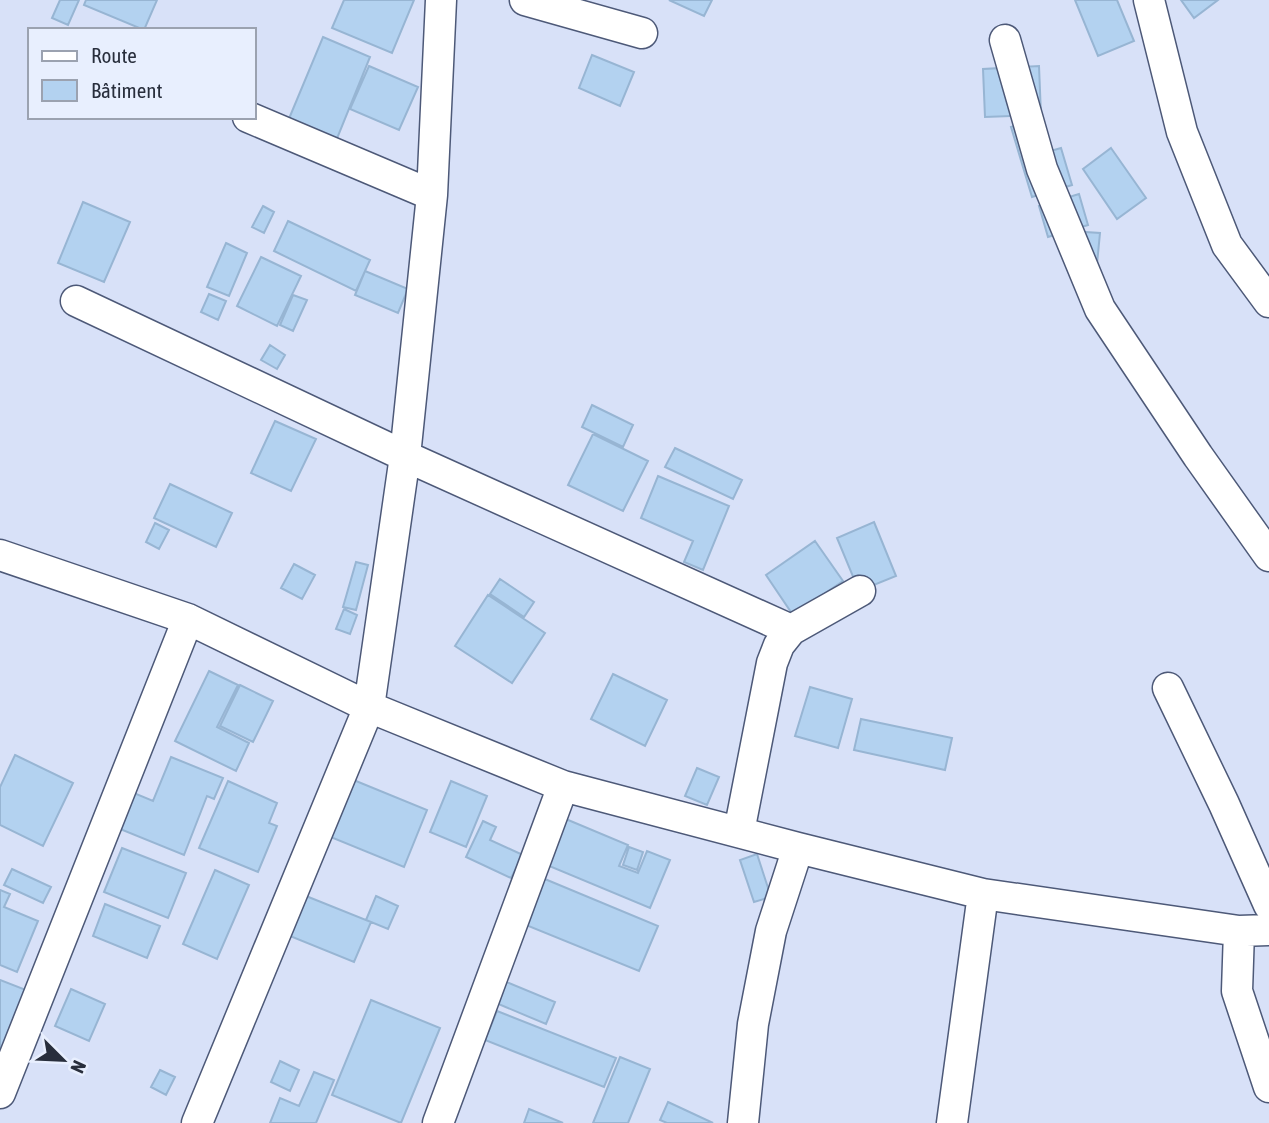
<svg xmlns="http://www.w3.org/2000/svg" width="1269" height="1123" viewBox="0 0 1269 1123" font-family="'Asap Condensed',sans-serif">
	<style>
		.building { fill: #b3d2f0; stroke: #97b5d3; stroke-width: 2 }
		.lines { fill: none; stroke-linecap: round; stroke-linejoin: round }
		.street-casing { stroke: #4d5978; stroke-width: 33 }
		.street { stroke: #fff; stroke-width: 30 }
	</style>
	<rect width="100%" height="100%" fill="#d8e1f8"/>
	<path class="building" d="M60,0H79L68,25L52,18Z
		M86,0H157L144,30L84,5Z
		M344,0H414L392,53L332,28Z
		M669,0H712L704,16Z
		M1075,0H1117L1134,41L1098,56Z
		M1181,0H1218L1194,18Z
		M323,37L370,57L336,141L288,121Z
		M592,55L634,72L620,106L579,88Z
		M369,66L418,87L399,130L350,109Z
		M1039,66L1041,115L985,117L983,69Z
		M1030,122L1040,154L1061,148L1072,185L1032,197L1011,127Z
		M1111,148L1146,198L1117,219L1083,169Z
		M1079,194L1088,225L1048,237L1039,206Z
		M83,202L130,222L104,282L58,263Z
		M263,206L274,212L264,233L252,227Z
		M288,221L370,260L356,291L274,251Z
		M1070,231L1100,233L1097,264Z
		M226,243L247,253L229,296L207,287Z
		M261,257L301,276L277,326L237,306Z
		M365,271L408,289L398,313L355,295Z
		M209,294L226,301L218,320L201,312Z
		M293,295L307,300L293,331L280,325Z
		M270,345L285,355L277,369L261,360Z
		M592,405L633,425L623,447L582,427Z
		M275,421L316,439L291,491L251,473Z
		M593,434L648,461L623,511L568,485Z
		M675,448L742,480L733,499L665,467Z
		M658,476L729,506L703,570L684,562L693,541L641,518Z
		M170,484L232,513L216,547L154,518Z
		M874,522L896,576L859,591L837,538Z
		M155,523L169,530L159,549L146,542Z
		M815,541L843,581L793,615L766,575Z
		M356,562L368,565L356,610L343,607Z
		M294,564L315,575L302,599L281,588Z
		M500,579L534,602L524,617L490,594Z
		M488,595L545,633L512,683L455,646Z
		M344,609L357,615L350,634L336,629Z
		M209,671L238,685L217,727L249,743L236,771L175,741Z
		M613,674L667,700L645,746L591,719Z
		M240,685L273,701L253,742L220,726Z
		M810,687L852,699L838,748L795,736Z
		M861,719L952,738L945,770L854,750Z
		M15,755L73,783L43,846L0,825V787Z
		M171,757L223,778L214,799L207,796L184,855L120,829L134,793L153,801Z
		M697,768L719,777L707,805L685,796Z
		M334,772L427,810L404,867L311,829Z
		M228,781L277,803L269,823L277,826L258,872L199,848Z
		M451,781L487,796L466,847L430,832Z
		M561,817L628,845L619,866L638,873L647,851L670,860L650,908L542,863Z
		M483,821L496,827L490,840L523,855L511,878L466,857Z
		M629,847L643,852L637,870L623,865Z
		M122,848L186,873L168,918L104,892Z
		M757,854L771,897L754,902L740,860Z
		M12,869L51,887L43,903L4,885Z
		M215,870L249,885L217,959L183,944Z
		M540,877L658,926L639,971L521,923Z
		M0,890L10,894L4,907L38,921L17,972L0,965Z
		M301,894L371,922L354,962L285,934Z
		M376,896L398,906L388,929L366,920Z
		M105,904L160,926L147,958L93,936Z
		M0,980L26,990L0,1055Z
		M504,981L555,1002L546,1024L496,1003Z
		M71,989L105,1004L89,1041L55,1026Z
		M371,1000L440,1028L401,1123L332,1095Z
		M497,1011L616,1058L604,1087L485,1040Z
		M620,1057L650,1069L628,1123H593Z
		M280,1061L299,1070L290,1091L271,1082Z
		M160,1070L175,1077L166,1095L151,1087Z
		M314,1072L334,1080L316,1123H270L280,1098L299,1106Z
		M668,1102L713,1123H667L660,1120Z
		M529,1109L563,1123H524Z"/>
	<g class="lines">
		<g class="street-casing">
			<path id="street" d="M525,0L642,33
				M1149,0L1182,132L1227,245L1269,302
				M1005,40L1042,169L1100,309L1198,456L1269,556
				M248,117L432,195
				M76,301L405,456L791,630
				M0,555L188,619L369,707L563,786L798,848L983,894L1239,931L1269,930
				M1168,688L1224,804L1269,905
				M739,832L772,663L779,645L791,630L860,591
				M1239,931L1237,991L1269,1087
				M0,1093L188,619
				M197,1123L369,707L405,456L432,195L441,0
				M438,1123L563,786
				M743,1123L753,1024L771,931L798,848
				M952,1123L983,894"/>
		</g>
		<use href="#street" class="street"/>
	</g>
	<rect x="28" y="28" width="228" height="91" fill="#e8effe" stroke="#9ba2b0" stroke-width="2"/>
	<rect x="42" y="51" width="35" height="10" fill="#ffffff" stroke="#9ba2b0" stroke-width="2"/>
	<text x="91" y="63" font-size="21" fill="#282e3c">Route</text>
	<rect x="42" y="80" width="35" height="21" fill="#b3d2f0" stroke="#9ba2b0" stroke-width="2"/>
	<text x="91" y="98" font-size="21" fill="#282e3c">Bâtiment</text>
	<g transform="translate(63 1060) rotate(114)" stroke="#e8effe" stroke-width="5" paint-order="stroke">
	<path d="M0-5L12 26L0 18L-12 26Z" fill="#282e3c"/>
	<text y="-10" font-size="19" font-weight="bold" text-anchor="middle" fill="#282e3c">N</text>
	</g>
</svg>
